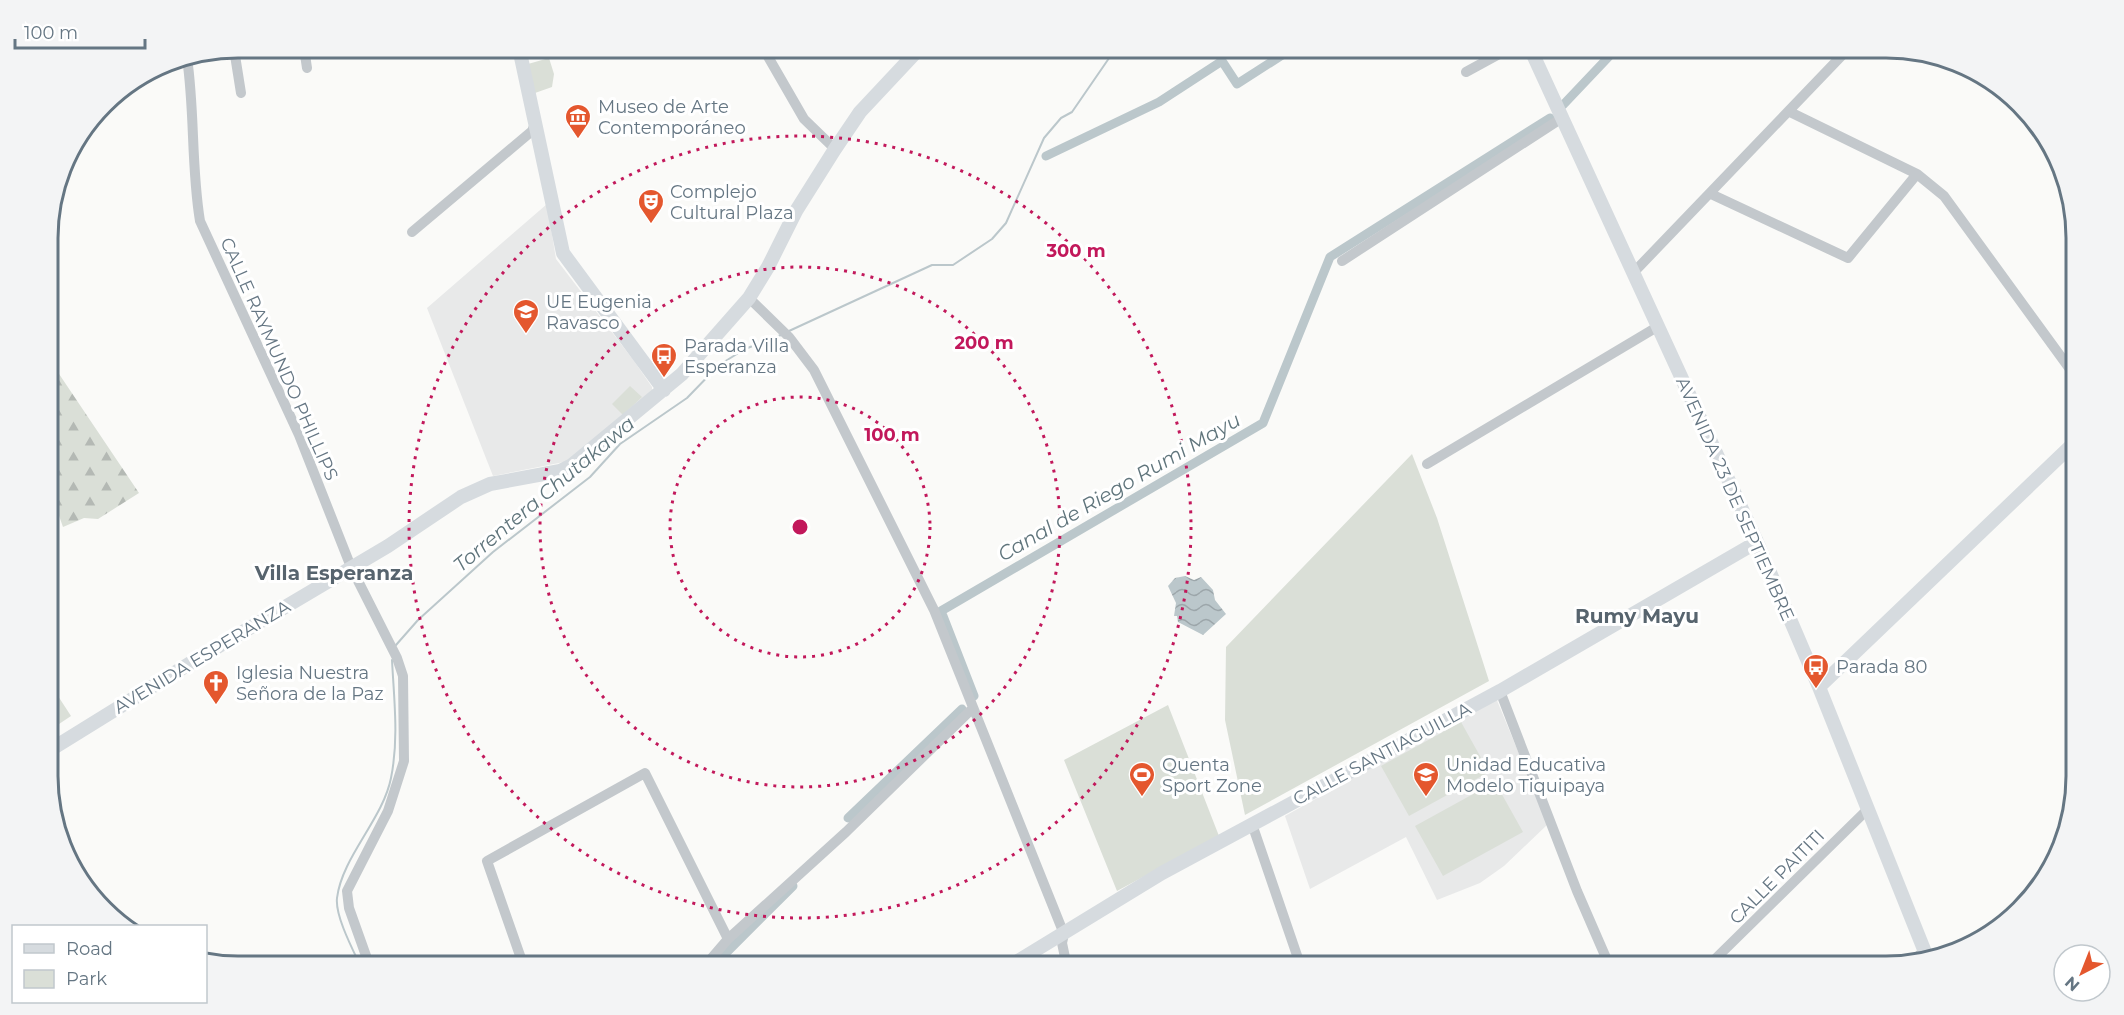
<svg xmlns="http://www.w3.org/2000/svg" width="2124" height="1015" font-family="Montserrat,sans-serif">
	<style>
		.built { fill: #e8e9e9 }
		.green { fill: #dadfd7 }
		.forest { fill: url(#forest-firs) }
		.water { fill: url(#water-waves) }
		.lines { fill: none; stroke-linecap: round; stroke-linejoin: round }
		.stream { stroke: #bbc7cb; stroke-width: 2 }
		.canal { stroke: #bbc7cb; stroke-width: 9 }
		.street { stroke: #c3c8cc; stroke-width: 10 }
		.secondary { stroke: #d6dbdf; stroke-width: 14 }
		.ring { fill: none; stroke: #c2185b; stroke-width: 3; stroke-dasharray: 3 6 }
		.labels { text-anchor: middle; stroke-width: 6; stroke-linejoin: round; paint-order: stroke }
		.poi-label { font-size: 18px; fill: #657683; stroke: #fff; text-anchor: start }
		.street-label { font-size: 18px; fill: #657683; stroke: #fff }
		.water-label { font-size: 20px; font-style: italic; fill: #60757c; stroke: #fff }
		.neighbourhood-label { font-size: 20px; font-weight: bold; fill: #57646e; stroke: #fff }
		.rim { fill: none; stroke: #657683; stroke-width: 3 }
		.centre { fill: #c2185b; stroke: #fff; stroke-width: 3 }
		.ring-label { font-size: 18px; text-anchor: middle; font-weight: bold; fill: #c2185b; stroke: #fff; stroke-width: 6; stroke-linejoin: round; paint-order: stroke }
	</style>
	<defs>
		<pattern id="forest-firs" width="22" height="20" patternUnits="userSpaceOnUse" patternTransform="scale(1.5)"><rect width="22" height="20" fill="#dadfd7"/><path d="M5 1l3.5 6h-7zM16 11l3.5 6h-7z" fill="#b4b9b4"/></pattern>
		<pattern id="water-waves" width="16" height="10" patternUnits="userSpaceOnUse" patternTransform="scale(1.5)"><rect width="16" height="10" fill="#bbc7cb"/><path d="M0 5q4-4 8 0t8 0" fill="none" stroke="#9ca6aa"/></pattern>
	</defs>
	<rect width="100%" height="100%" fill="#fafaf8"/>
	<path class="built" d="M547 204 556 259 634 361 652 387V393L569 461 493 476 427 308Z
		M1496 698 1548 824 1504 866 1480 883 1437 900 1406 837 1310 889 1285 816Z"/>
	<path class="green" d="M549 58 554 74 552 87 535 93 528 64Z
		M630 386 642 397 623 415 612 404Z
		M1412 454 1437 518 1489 681 1245 815 1225 720 1226 647Z
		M58 696 71 716 50 730 49 701Z
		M1168 705 1219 836 1117 891 1064 760Z
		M1461 722 1489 772 1409 816 1381 766Z
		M1495 782 1523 832 1443 876 1415 826Z"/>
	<path class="forest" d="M49 359 139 493 98 519 84 518 63 527 49 487Z"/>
	<path class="water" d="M1185 576 1194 580 1201 577 1213 590 1215 600 1226 614 1203 635 1178 622 1177 616H1174L1176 603 1168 586 1175 578Z"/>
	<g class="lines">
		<path class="stream" d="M789 331 932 265H953L992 239 1006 223 1044 138 1061 118 1072 112 1116 48
			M396 645 418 620 493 552 590 477 620 444 687 398 719 365 745 349 781 335
			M361 967C353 950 335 916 337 898 342 857 383 819 391 778 399 738 394 700 392 660"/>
		<path class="canal" d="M1563 105 1617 48
			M1046 156 1159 102 1222 61 1237 84 1293 48
			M974 696 941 611 1263 423 1330 257 1550 118
			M848 818 962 709
			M712 967 793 886"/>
		<path class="street" d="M304 48 307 68
			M763 48 804 119 835 149
			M234 49 241 93
			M187 58C195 112 191 167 200 221L299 435 351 567 397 658 403 676 404 761 388 811 347 891 349 908 370 967
			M1466 72 1510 48
			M1790 112 1917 174 1944 196 2075 376
			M1711 194 1848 258 1917 174
			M412 232 532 131 536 121
			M1342 261 1562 118
			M1634 272 1849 48
			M749 298 789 337 814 370 934 610 1064 934 1062 943 1067 967
			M1427 464 1657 327
			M1500 691 1577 891 1610 967
			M1252 824 1301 967
			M1912 962 1924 951
			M524 967 487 861 645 773 728 939
			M704 967 728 939 846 832 973 708
			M1707 967 1868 809"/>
		<path class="secondary" d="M519 48 563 253 664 390
			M1530 48 1757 542 1819 687 1927 957
			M1819 687 2075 442
			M50 750 197 659 388 546 461 497 490 484 560 471 572 465 682 374 749 298 768 267 796 211 835 149 860 112 920 48
			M1008 967 1162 873 1500 691 1757 542"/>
	</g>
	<g class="ring">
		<circle cx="800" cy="527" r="130"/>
		<circle cx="800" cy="527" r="260"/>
		<circle cx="800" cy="527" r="391"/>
	</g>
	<defs>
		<symbol id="museum-pin" viewBox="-11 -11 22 30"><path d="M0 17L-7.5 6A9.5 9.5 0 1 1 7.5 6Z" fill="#e4572e" stroke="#fff"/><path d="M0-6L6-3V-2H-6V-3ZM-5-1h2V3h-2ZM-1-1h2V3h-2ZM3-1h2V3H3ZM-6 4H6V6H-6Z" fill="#fff"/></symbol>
		<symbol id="theatre-pin" viewBox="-11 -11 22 30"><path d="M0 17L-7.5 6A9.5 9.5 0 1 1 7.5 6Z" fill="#e4572e" stroke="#fff"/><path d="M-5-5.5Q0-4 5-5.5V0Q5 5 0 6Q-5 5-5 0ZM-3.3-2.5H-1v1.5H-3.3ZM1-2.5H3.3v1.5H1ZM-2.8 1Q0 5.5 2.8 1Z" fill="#fff"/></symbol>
		<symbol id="school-pin" viewBox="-11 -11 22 30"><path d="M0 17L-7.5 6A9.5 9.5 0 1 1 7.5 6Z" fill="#e4572e" stroke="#fff"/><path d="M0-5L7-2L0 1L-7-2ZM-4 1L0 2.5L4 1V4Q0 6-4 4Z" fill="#fff"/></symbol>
		<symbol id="bus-pin" viewBox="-11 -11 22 30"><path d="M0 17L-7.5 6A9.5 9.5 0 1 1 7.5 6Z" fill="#e4572e" stroke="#fff"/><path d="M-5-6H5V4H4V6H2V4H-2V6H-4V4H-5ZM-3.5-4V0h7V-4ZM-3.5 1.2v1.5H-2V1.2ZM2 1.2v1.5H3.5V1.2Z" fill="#fff"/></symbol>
		<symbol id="church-pin" viewBox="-11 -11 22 30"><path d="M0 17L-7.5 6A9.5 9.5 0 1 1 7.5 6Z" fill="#e4572e" stroke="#fff"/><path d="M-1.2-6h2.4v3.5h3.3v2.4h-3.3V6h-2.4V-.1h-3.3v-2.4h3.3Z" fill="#fff"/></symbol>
		<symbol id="stadium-pin" viewBox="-11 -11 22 30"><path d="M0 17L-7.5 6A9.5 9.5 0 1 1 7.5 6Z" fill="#e4572e" stroke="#fff"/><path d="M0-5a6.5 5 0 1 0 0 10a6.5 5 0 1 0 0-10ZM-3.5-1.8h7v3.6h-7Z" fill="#fff"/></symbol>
	</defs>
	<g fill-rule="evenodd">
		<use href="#museum-pin" x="563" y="102" width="30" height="40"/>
		<use href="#theatre-pin" x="636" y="187" width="30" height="40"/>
		<use href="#school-pin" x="511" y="297" width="30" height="40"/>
		<use href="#bus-pin" x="649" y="341" width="30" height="40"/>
		<use href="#bus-pin" x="1801" y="652" width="30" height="40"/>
		<use href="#church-pin" x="201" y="668" width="30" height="40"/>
		<use href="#stadium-pin" x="1127" y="760" width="30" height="40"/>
		<use href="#school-pin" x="1411" y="760" width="30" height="40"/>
	</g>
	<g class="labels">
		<g class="poi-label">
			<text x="598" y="113">Museo de Arte<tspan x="598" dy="21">Contemporáneo</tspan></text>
			<text x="670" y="198">Complejo<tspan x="670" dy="21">Cultural Plaza</tspan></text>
			<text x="546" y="308">UE Eugenia<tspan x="546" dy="21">Ravasco</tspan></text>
			<text x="684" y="352">Parada Villa<tspan x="684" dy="21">Esperanza</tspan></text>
			<text x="1836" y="673">Parada 80</text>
			<text x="236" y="679">Iglesia Nuestra<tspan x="236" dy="21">Señora de la Paz</tspan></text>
			<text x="1162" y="771">Quenta<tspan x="1162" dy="21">Sport Zone</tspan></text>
			<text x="1446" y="771">Unidad Educativa<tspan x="1446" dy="21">Modelo Tiquipaya</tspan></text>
		</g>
		<g class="street-label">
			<text transform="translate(279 359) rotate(66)" y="6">CALLE RAYMUNDO PHILLIPS</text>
			<text transform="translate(1735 499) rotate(66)" y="6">AVENIDA 23 DE SEPTIEMBRE</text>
			<text transform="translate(202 657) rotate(-31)" y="6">AVENIDA ESPERANZA</text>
			<text transform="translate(1382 754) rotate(-28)" y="6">CALLE SANTIAGUILLA</text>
			<text transform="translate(1777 877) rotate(-45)" y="6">CALLE PAITITI</text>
		</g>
		<g class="water-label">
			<text transform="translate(1119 487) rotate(-30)" y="7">Canal de Riego Rumi Mayu</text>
			<text transform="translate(544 494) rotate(-40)" y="7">Torrentera Chutakawa</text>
		</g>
		<g class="neighbourhood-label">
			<text x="334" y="580">Villa Esperanza</text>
			<text x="1637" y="623">Rumy Mayu</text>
		</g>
	</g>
	<path d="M0 0H2124V1015H0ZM238 58H1886A180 180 0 0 1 2066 238V776A180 180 0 0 1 1886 956H238A180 180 0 0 1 58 776V238A180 180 0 0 1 238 58Z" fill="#f3f4f5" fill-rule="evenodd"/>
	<path class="rim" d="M238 58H1886A180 180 0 0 1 2066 238V776A180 180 0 0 1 1886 956H238A180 180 0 0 1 58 776V238A180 180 0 0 1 238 58Z"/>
	<circle cx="800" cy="527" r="9" class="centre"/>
	<g class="ring-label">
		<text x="1076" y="257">300 m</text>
		<text x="984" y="349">200 m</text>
		<text x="892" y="441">100 m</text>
	</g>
	<rect x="12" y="925" width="195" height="78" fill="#ffffff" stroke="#c1c8cd" stroke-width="1.5"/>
	<rect x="24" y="944" width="30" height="9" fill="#d6dbdf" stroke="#c1c8cd" stroke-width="1.5"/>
	<text x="66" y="955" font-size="18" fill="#657683">Road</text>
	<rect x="24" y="970" width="30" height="18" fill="#dadfd7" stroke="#c1c8cd" stroke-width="1.5"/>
	<text x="66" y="985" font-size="18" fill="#657683">Park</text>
	<g transform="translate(2082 973) rotate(222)"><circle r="28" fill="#ffffff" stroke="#c1c8cd" stroke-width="1.5"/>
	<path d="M0-4.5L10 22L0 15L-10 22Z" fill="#e4572e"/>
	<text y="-9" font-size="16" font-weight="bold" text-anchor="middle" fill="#657683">N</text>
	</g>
	<path d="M15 39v9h130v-9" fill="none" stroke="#657683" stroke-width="3"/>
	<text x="24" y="39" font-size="18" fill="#657683" stroke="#ffffff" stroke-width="4.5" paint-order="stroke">100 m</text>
</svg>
